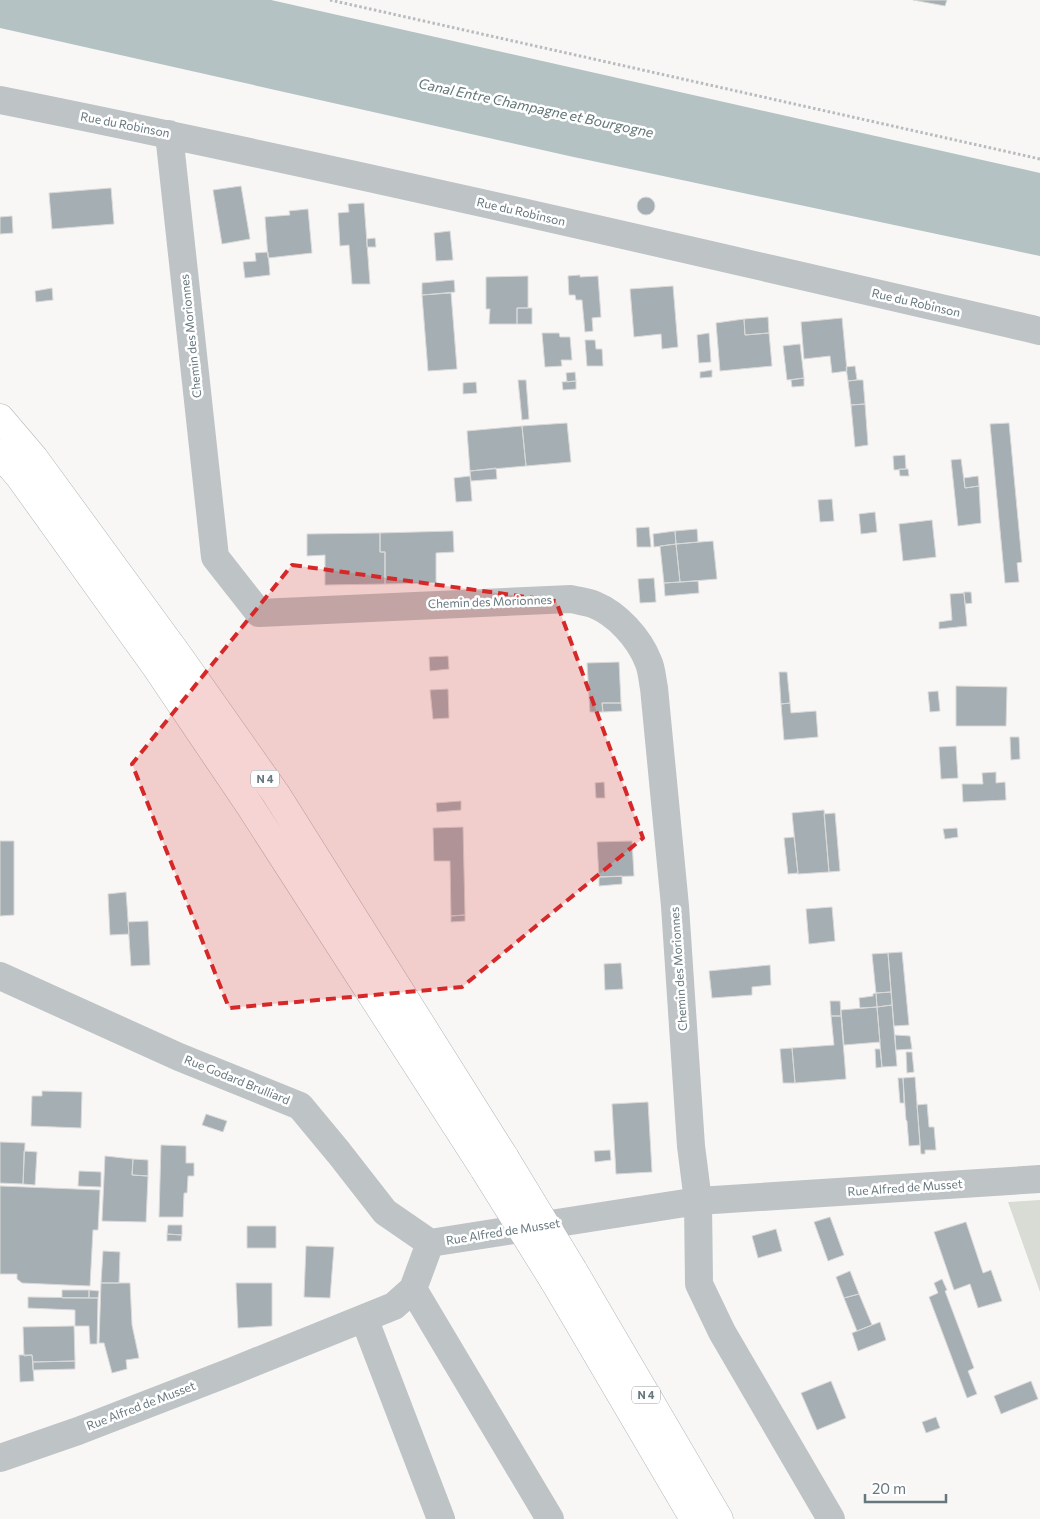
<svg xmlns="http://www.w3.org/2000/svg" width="1040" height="1519" font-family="Commissioner,sans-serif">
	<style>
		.green { fill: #d9dcd5 }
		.water { fill: #b5c2c4 }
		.building { fill: #a5aeb2; stroke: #d9d9d8 }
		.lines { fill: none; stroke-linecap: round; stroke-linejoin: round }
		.highway-casing { stroke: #b2b6b8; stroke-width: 29 }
		.path { stroke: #b8bcbe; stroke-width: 3; stroke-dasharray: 2.5 2.5; stroke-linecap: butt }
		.minor { stroke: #bec3c5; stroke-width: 28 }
		.highway { stroke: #fff; stroke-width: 28 }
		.highway-bridge-casing { stroke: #b2b6b8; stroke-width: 29; stroke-linecap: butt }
		.highway-bridge { stroke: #fff; stroke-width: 28 }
		.marked { fill: #d62828; fill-opacity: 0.2; stroke: #d62828; stroke-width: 4; stroke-dasharray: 10 6; stroke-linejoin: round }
		.labels { text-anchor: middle; stroke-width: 5; stroke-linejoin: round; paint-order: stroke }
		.shield { fill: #fff; stroke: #94a0a4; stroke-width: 1 }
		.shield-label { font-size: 11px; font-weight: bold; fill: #66777d }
		.street-label { font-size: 12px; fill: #66777d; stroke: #fff }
		.water-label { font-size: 14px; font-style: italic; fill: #617577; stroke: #fff }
	</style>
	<rect width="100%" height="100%" fill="#f8f7f6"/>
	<path class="green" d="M1040 1200V1292L1008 1202Z"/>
	<path class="water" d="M0 0H271L1040 173V256L569 156 0 28Z"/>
	<path class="building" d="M913 0H947L945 6Z
		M241 186 250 239 222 244 213 190Z
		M111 188 114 224 52 229 49 193Z
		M637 206a9 9 0 1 1 18 0a9 9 0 1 1-18 0Z
		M364 203 370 284H352L349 245 340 246 338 213 349 212 348 204Z
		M308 209 312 253 268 258 265 217 290 215 289 211Z
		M12 216 13 233 0 234V217Z
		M450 231 453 260 436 261 434 233Z
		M375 238 376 247H367V239Z
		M268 252 270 275 245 278 243 262 256 261 255 253Z
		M580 275V277L598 276 601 317 592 318 593 331 585 332 582 300H576L575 295H569L568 276Z
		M528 276V308H517V324H489L490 309H486V277Z
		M454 280 455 292 422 295V283Z
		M673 286 678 347 662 349 661 334 634 337 630 289Z
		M52 288 53 300 36 302 35 291Z
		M451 293 457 369 428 371 422 295Z
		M517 308H532V324H517Z
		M768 317 769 333 745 335 744 319Z
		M842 318 847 371 832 373 830 356 804 359 801 322Z
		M744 319 745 335 769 333 772 366 720 371 716 323Z
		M542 333H559L560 337H570L572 360H561L562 366 545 367Z
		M709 333 711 362 699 363 697 335Z
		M585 340H595L596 349H602L603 366H587Z
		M800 344 804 378 787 380 783 346Z
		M855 366 857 380 848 381 846 367Z
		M712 370V377L700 378V372Z
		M575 372 576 381 567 382 566 373Z
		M804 378V386L792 387 791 380Z
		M518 380H526L529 419 522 420Z
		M857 380H863L865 404 851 405 848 381Z
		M576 381V389L563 390 562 382Z
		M476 382 477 393 463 394V383Z
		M865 404 868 445 855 447 851 405Z
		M567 423 571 462 526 466 522 426Z
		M1009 423 1022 562 1017 563 1019 582 1005 583 990 424Z
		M522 426 526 466 470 471 467 431Z
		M905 455 906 469 894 470 893 456Z
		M961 459 965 488 979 486 981 523 958 526 951 460Z
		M496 468 497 479 471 481 470 471Z
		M899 469H908L909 476H900Z
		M470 476 472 501 456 502 454 478Z
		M978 476 979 486 965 488 964 478Z
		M832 499 834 521 820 522 818 500Z
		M875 512 877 532 861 534 859 514Z
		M932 520 936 557 903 561 899 524Z
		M649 527 651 547H637L636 528Z
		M697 529 698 542 676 544 675 531Z
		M453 531 454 552 436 553V583L385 584V552H380V533Z
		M675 531 676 544 654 547 653 534Z
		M380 533V552H385V584L325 585V555L307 556V534Z
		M713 541 717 579 680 582 676 544Z
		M676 544 680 582 664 583 660 546Z
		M654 578 656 602 640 603 638 579Z
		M698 581 699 593 665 596 664 583Z
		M971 592 972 603 965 604 964 592Z
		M964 593 967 626 939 629V622L952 620 950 594Z
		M448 656 449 669 430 671 429 657Z
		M619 662 621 703H602L603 712H590L587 663Z
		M779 672H787L790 703 781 704Z
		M956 686 1007 687 1006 726H956Z
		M448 689 449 718 433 719 430 690Z
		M938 691 940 711 930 712 928 692Z
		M602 703H621L622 711 603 712Z
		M790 703 791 713 816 711 818 737 784 740 781 704Z
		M1010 737H1019L1020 759 1011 760Z
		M956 746 958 778 941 779 939 747Z
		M996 772V783L1005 782 1006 800 963 802 962 784H983L982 773Z
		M604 782 605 798H596L595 783Z
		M461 801V810L437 812 436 803Z
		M824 810 829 872 798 874 792 813Z
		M835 813 840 871 829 872 824 814Z
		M463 827 465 915 451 916 450 861H434L433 828Z
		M957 828 958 837 945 839 943 829Z
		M794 837 798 873 788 874 784 838Z
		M0 841H14V915L0 916Z
		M632 841 634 876 599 877 597 842Z
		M622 876V884L599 886V877Z
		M126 892 129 934 110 935 108 894Z
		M832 907 835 941 809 944 806 909Z
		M465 915V921L451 922V916Z
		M148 921 150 965 131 966 128 922Z
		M902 952 909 1025 894 1026 888 953Z
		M888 953 891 992 876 993 872 954Z
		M621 963 623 989 605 990 604 964Z
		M770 965 771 985 752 987V995L712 998 709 971Z
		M891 992 892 1005 877 1007 876 993Z
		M876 993 877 1007 860 1008 859 998 873 996V994Z
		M830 1001H840L841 1016H831Z
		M892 1005 897 1066 882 1067 877 1007Z
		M877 1007 880 1042 844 1045 841 1010Z
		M831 1016H841L846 1079 795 1083 792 1048 834 1045Z
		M895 1035 910 1036 912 1049 896 1050Z
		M792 1048 795 1083H783L780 1049Z
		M875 1049H880L882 1067 876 1068Z
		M906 1052H912L914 1072 907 1073Z
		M915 1077 920 1145 909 1146 907 1121 906 1120 903 1078Z
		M898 1078H903L904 1103H900Z
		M42 1091 82 1092 81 1128 31 1126 32 1096H42Z
		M648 1102 652 1172 616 1174 612 1104Z
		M927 1104 929 1127H934L936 1150H925V1154H921L917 1105Z
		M206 1114 227 1121 223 1132 202 1125Z
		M0 1142 25 1143 23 1184 0 1183Z
		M161 1145 186 1146V1163H194V1176H188L187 1193H184L183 1217H159Z
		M610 1150 611 1160 595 1162 594 1151Z
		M24 1151 37 1152 35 1185 23 1184Z
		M105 1156 133 1159 132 1175 148 1176 146 1222 102 1221Z
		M133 1159 148 1160V1176L132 1175Z
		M79 1171 101 1172V1187L78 1186Z
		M0 1186 100 1190 98 1230H93L90 1286 22 1283 17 1279V1274H0Z
		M830 1217 844 1255 828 1261 814 1222Z
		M966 1222 983 1273 991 1270 1002 1301 978 1308 970 1284 954 1290 934 1232Z
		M168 1225H182V1235L167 1234Z
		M247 1226H276V1248H247Z
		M776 1229 782 1251 758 1258 752 1236Z
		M167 1234 182 1235 181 1241H167Z
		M306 1246 334 1247 330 1298 304 1297Z
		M103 1251 120 1252 119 1283H101Z
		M850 1271 859 1294 844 1298 836 1277Z
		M942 1279 947 1290 945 1291 974 1368 968 1371 977 1394 967 1398 929 1297 938 1293 934 1283Z
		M101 1283H130L132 1325 139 1358 126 1360 127 1369 112 1373 104 1343H99Z
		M236 1283H272V1326L238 1328Z
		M62 1290H89V1298H62Z
		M89 1290 99 1291 98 1298H89Z
		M859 1294 872 1325 857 1331 844 1298Z
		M28 1297 98 1298 97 1344H90L89 1326H75V1310L28 1308Z
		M880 1322 886 1340 858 1351 852 1333Z
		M74 1326 75 1361 33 1362 32 1355 24 1356 23 1327Z
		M19 1355H32L34 1381 20 1382Z
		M75 1361V1369L33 1370V1362Z
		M831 1381 846 1418 817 1430 801 1393Z
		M1031 1381 1038 1399 1001 1414 994 1396Z
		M936 1417 940 1428 926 1433 922 1422Z"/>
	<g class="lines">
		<defs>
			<path id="highway" d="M0 418 34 458 178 655 276 794 505 1158
				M0 454 19 476 154 664 250 806 484 1169
				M573 1270 719 1519
				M554 1281 694 1519"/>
		</defs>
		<use href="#highway" class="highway-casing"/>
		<path class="path" d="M330 0 1040 159"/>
		<path class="minor" d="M0 100C348 170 694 251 1040 331
			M169 134 215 557 259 613 571 599C579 601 588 602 595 605 617 614 639 638 648 661 652 669 652 679 654 688L675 906 691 1146 698 1201 699 1284 722 1332 831 1519
			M0 976 179 1057 300 1106 339 1153 385 1212 430 1243
			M413 1289 550 1519
			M364 1318 441 1519
			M0 1458 78 1431 233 1371 394 1306 413 1289 430 1243 698 1201 1040 1179"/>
		<use href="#highway" class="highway"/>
		<defs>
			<path id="highway-bridge" d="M505 1158 573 1270
				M484 1169 554 1281"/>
		</defs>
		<use href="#highway-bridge" class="highway-bridge-casing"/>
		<use href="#highway-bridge" class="highway-bridge"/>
	</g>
	<path class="marked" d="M292 565 556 601 643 838 462 987 229 1008 132 764Z"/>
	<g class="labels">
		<g class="shield">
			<rect x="251" y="770.5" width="28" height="17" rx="4"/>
			<rect x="632" y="1386.5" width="28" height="17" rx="4"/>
		</g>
		<g class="shield-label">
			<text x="265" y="783">N 4</text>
			<text x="646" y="1399">N 4</text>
		</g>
		<g class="street-label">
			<text transform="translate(125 125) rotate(11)" y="4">Rue du Robinson</text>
			<text transform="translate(521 212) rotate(13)" y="4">Rue du Robinson</text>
			<text transform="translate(916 303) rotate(13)" y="4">Rue du Robinson</text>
			<text transform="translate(191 336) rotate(-96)" y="4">Chemin des Morionnes</text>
			<text transform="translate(490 602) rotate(-2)" y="4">Chemin des Morionnes</text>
			<text transform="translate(679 969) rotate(-94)" y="4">Chemin des Morionnes</text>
			<text transform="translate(237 1080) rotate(22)" y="4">Rue Godard Brulliard</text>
			<text transform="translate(905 1188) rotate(-4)" y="4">Rue Alfred de Musset</text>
			<text transform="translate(503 1232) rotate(-9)" y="4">Rue Alfred de Musset</text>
			<text transform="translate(141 1406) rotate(-21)" y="4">Rue Alfred de Musset</text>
		</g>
		<g class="water-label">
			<text transform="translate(536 108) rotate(12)" y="5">Canal Entre Champagne et Bourgogne</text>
		</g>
	</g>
	<path d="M865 1494v8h81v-8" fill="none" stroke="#66777d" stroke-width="2.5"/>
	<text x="872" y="1494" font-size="15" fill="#66777d" stroke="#ffffff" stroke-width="4" paint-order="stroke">20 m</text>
</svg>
